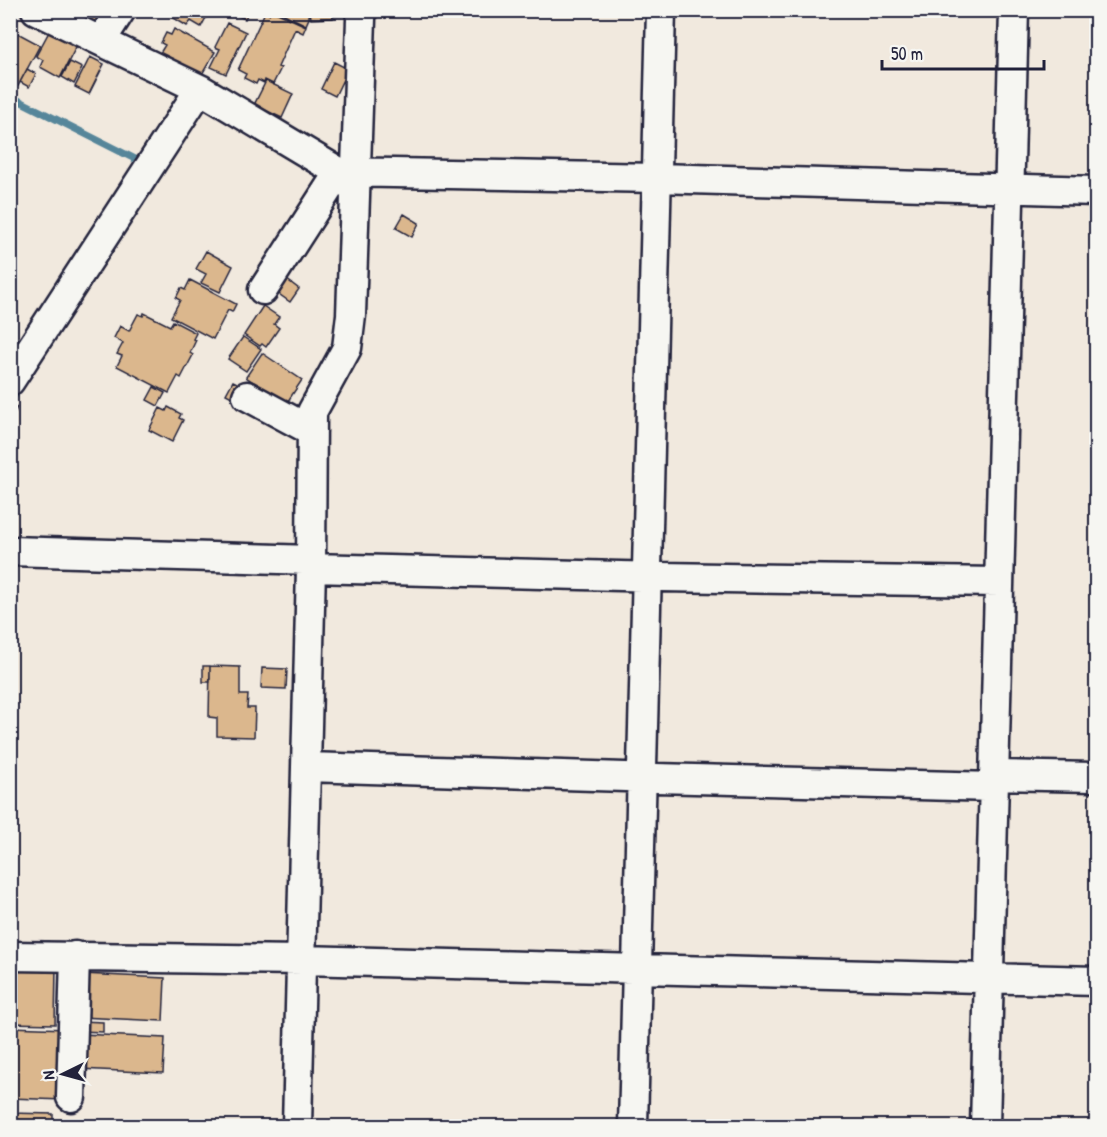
<svg xmlns="http://www.w3.org/2000/svg" width="1107" height="1137" font-family="'Patrick Hand',sans-serif">
	<style>
		.lines { fill: none; stroke-linecap: round; stroke-linejoin: round }
		.stream { stroke: #57869a; stroke-width: 7 }
		.building { fill: #dbb78d; stroke: #22223b; stroke-width: 1.5 }
		.minor-casing { stroke: #22223b; stroke-width: 33 }
		.path { stroke: #22223b; stroke-width: 4; stroke-dasharray: 6 4.5; stroke-linecap: butt }
		.minor { stroke: #f6f6f2; stroke-width: 28 }
	</style>
	<rect width="100%" height="100%" fill="#f1e9de"/>
	<filter id="ink" filterUnits="userSpaceOnUse"><feTurbulence type="fractalNoise" baseFrequency=".0167" numOctaves="2"/><feDisplacementMap in="SourceGraphic" scale="12" xChannelSelector="R" yChannelSelector="G"/><feConvolveMatrix kernelMatrix="1 2 1 2 8 2 1 2 1" color-interpolation-filters="sRGB"/></filter>
	<g filter="url(#ink)">
		<g class="lines">
			<path class="stream" d="M10 96 143 163
				M10 404 20 386"/>
		</g>
		<path class="building" d="M72 10H114L104 28Z
			M171 10H210L201 27 191 21 187 26 172 17 174 14Z
			M232 10H249L245 19 231 13Z
			M271 10 306 26 303 33 295 29 278 67 281 68 273 84 265 80 264 83 258 80 256 84 244 78 246 74 238 70 265 12 269 14Z
			M276 10H309V18L306 25Z
			M310 10H332L333 18 311 19Z
			M227 23 246 32 226 74 211 67 220 49 215 47Z
			M10 29 40 45 18 86 10 83Z
			M174 29 215 52 201 76 160 53 165 45 161 43 166 33 171 35Z
			M50 30 77 45 60 78 40 67 43 60 36 56Z
			M90 57 104 64 89 94 75 87Z
			M70 62 82 68 74 84 62 77Z
			M334 62 348 69 335 96 321 89Z
			M27 69 36 74 29 87 20 82Z
			M266 81 293 94 282 118 254 105Z
			M404 214 419 223 412 237 396 228Z
			M206 251 233 266 220 292 201 283 206 274 196 269Z
			M286 279 299 289 290 302 276 292Z
			M190 280 236 304 232 312 228 310 213 339 171 317 180 300 176 298 181 288 185 290Z
			M263 306 279 317 274 324 279 328 266 347 262 344 260 346 244 335Z
			M144 313 170 326 173 321 196 333 193 339 196 340 190 353 193 355 181 378 178 376 169 393 117 366 122 356 117 354 123 343 114 338 120 326 129 331 138 314 143 316Z
			M243 337 261 349 246 371 228 359Z
			M262 353 302 380 286 404 246 377Z
			M233 381 247 388 239 401 226 394Z
			M154 387 165 393 158 406 147 400Z
			M168 407 181 414 179 418 183 420 172 442 149 430 160 408 166 411Z
			M203 666H210V682H203Z
			M210 666 240 667V695H248L247 708H255L254 737 217 736V718L209 717Z
			M262 668 287 669 286 689 261 688Z
			M10 966 56 967 55 1024 10 1023Z
			M82 974 165 978 163 1021 80 1017Z
			M80 1021 103 1022V1032L80 1031Z
			M10 1027 66 1029 64 1100 10 1098Z
			M80 1034 165 1038 163 1073 79 1069Z
			M10 1113 53 1114V1126H10Z"/>
		<g class="lines">
			<defs>
				<path id="minor" d="M36 10 200 89 339 172 657 178 1096 191
					M101 41 121 10
					M263 290 339 172
					M10 381 200 89
					M247 396 312 431
					M10 551 311 560
					M311 568 661 577 999 582
					M307 767 656 778 994 787
					M994 775 1093 777
					M10 956 302 960 1096 981
					M71 1097 75 956
					M297 1126 311 568 312 412 347 348 351 315 361 19 360 10
					M633 1126 661 10
					M985 1126 1014 10"/>
			</defs>
			<use href="#minor" class="minor-casing"/>
			<path class="path" d="M10 422 17 403"/>
			<use href="#minor" class="minor"/>
		</g>
	</g>
	<rect width="1107" height="1137" fill="none" stroke="#f6f6f2" stroke-width="36"/>
	<rect x="18" y="18" width="1071" height="1101" fill="none" stroke="#22223b" stroke-width="2" filter="url(#ink)"/>
	<g transform="translate(63 1074) rotate(265)" stroke="#f6f6f2" stroke-width="4.5" paint-order="stroke">
	<path d="M0-4.5L10 22L0 15L-10 22Z" fill="#22223b"/>
	<text y="-9" font-size="16" font-weight="bold" text-anchor="middle" fill="#22223b">N</text>
	</g>
	<path d="M882 60v9h162v-9" fill="none" stroke="#22223b" stroke-width="3"/>
	<text x="891" y="60" font-size="18" fill="#22223b" stroke="#f6f6f2" stroke-width="4.5" paint-order="stroke">50 m</text>
</svg>
